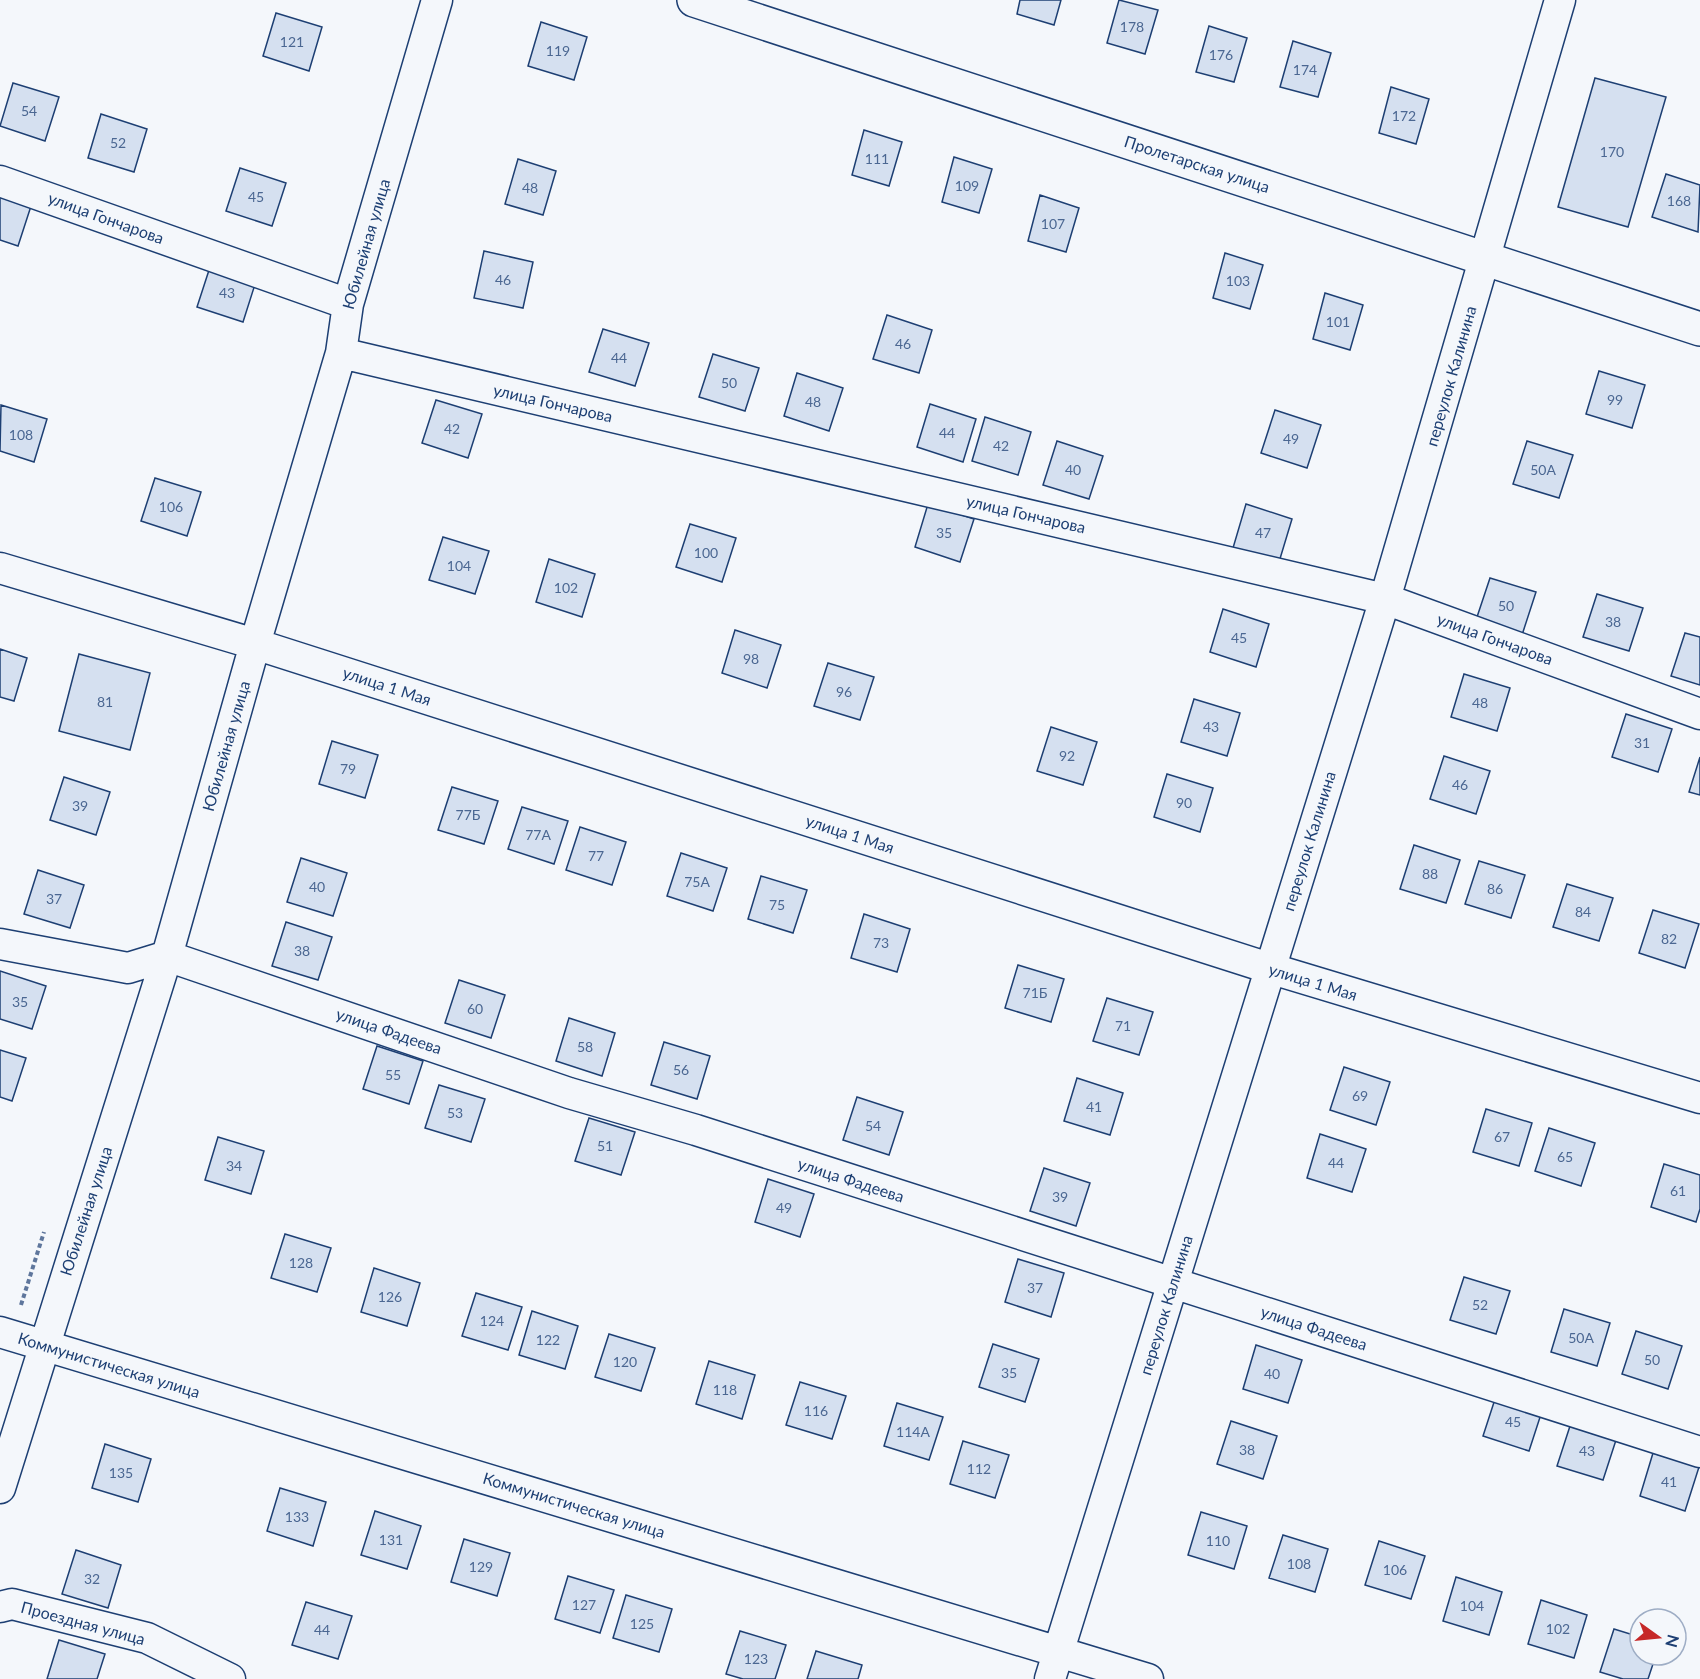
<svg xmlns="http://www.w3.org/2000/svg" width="1700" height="1679" font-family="Lato,sans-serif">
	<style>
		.building { fill: #d5e0f0; stroke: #1d3f73; stroke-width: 1.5 }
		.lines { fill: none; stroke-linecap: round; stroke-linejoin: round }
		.minor-casing { stroke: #1d3f73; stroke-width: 33 }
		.secondary-casing { stroke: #1d3f73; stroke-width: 36 }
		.path { stroke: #5e769c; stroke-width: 4; stroke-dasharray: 4.5 3; stroke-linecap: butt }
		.minor { stroke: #f4f7fb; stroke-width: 30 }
		.secondary { stroke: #f4f7fb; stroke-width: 33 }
		.labels { text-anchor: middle; stroke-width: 4.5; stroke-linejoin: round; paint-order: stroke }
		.number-label { font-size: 14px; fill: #4b6792 }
		.street-label { font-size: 16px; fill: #1d3f73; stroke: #f4f7fb }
	</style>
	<rect width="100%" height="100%" fill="#f4f7fb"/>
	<path class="building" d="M1020 0H1061L1054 25 1017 14Z
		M1119 0 1158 10 1145 54 1107 43Z
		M276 13 322 27 309 71 263 56Z
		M541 22 587 37 574 80 528 66Z
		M1209 26 1247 38 1234 82 1196 72Z
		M1293 41 1331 53 1318 97 1280 87Z
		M1595 78 1666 97 1628 227 1558 207Z
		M13 83 59 97 45 141 0 126Z
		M1391 87 1429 99 1416 144 1379 133Z
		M101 114 147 129 134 172 88 158Z
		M864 130 902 142 889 186 852 175Z
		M954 157 992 169 979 213 942 202Z
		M518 159 556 171 543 215 505 204Z
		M240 168 286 183 272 226 226 211Z
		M1666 174 1700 185 1698 232 1652 217Z
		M0 193 32 203 18 246 0 240Z
		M1040 195 1079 208 1066 252 1028 241Z
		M484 251 533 262 523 308 474 298Z
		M1225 253 1263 265 1250 309 1213 298Z
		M211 264 257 278 243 322 197 307Z
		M1325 293 1363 305 1350 350 1313 339Z
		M887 315 932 330 919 373 873 359Z
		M603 329 649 343 635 386 589 372Z
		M713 354 759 368 745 411 699 397Z
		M1599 371 1645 385 1632 428 1586 414Z
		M797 373 843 388 829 431 784 416Z
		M436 400 482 414 468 458 422 443Z
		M930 404 976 419 963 462 917 447Z
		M1 405 47 419 34 462 0 451Z
		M1275 410 1321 425 1307 468 1261 453Z
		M985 417 1031 432 1018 475 972 461Z
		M1057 441 1103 456 1089 499 1043 485Z
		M1527 441 1573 455 1559 498 1513 484Z
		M155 478 201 492 187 536 141 521Z
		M928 504 974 519 960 562 915 547Z
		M1246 504 1292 519 1279 562 1233 548Z
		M690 524 736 538 722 582 676 567Z
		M443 537 489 551 475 594 429 580Z
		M549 559 595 574 582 617 536 602Z
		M1490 578 1536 592 1522 635 1476 620Z
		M1597 594 1643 608 1629 651 1583 637Z
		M1223 609 1269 624 1256 667 1210 652Z
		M735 630 781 645 767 688 722 673Z
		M1685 633 1700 637V685L1671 676Z
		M0 649 27 658 14 701 0 697Z
		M79 654 150 673 130 750 59 731Z
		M828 663 874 677 860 720 814 706Z
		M1464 674 1510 688 1497 731 1451 717Z
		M1194 699 1240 713 1227 756 1181 742Z
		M1626 714 1672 729 1658 772 1612 757Z
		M1051 727 1097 742 1083 785 1037 771Z
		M332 741 378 755 365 798 319 784Z
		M1444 756 1490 771 1476 814 1430 799Z
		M1700 757V795L1689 792Z
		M1167 774 1213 788 1200 832 1154 817Z
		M64 777 110 792 96 835 50 820Z
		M452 787 498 801 484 844 438 830Z
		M522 807 568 821 554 864 508 849Z
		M580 827 626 842 612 885 566 870Z
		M1414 845 1460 860 1446 903 1400 889Z
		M681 853 727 868 713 911 667 896Z
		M301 858 347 873 333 916 287 902Z
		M1479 861 1525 875 1511 918 1465 904Z
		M38 870 84 885 70 928 24 914Z
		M761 876 807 890 793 933 748 919Z
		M1567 884 1613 898 1599 941 1553 927Z
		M1653 910 1699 924 1685 968 1639 953Z
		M864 914 910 929 897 972 851 958Z
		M286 922 332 937 318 980 272 966Z
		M1018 965 1064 979 1051 1022 1005 1008Z
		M0 971 46 986 32 1029 0 1019Z
		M459 980 505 995 491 1038 445 1023Z
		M1107 998 1153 1012 1139 1055 1093 1041Z
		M569 1018 615 1033 602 1076 556 1061Z
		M664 1042 710 1056 697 1099 651 1085Z
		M377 1046 423 1061 409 1104 363 1089Z
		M0 1050 26 1058 12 1101 0 1097Z
		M1344 1067 1390 1082 1376 1125 1330 1110Z
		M1077 1078 1123 1093 1110 1135 1064 1121Z
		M439 1085 485 1099 471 1142 425 1128Z
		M857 1097 903 1112 889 1155 843 1140Z
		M1486 1109 1532 1123 1519 1166 1473 1152Z
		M589 1118 635 1132 621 1175 575 1161Z
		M1549 1128 1595 1143 1581 1186 1535 1171Z
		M1320 1134 1366 1149 1352 1192 1307 1178Z
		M218 1137 264 1151 251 1194 205 1180Z
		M1664 1164 1700 1175V1209L1696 1222 1651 1207Z
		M1044 1168 1090 1183 1076 1226 1030 1211Z
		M768 1179 814 1194 800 1237 755 1222Z
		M285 1234 331 1248 317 1292 271 1278Z
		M1018 1259 1064 1273 1051 1317 1005 1302Z
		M374 1268 420 1283 407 1326 361 1312Z
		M1464 1277 1510 1291 1496 1334 1450 1320Z
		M476 1293 522 1307 508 1350 462 1336Z
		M1564 1309 1610 1323 1597 1366 1551 1352Z
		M532 1311 578 1326 565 1369 519 1355Z
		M1636 1331 1682 1346 1668 1389 1622 1374Z
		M609 1334 655 1348 641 1391 595 1377Z
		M993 1344 1039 1359 1025 1402 979 1387Z
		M1256 1345 1302 1360 1288 1403 1243 1389Z
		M709 1361 755 1375 742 1419 696 1404Z
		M800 1382 846 1396 832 1439 786 1425Z
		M1497 1393 1543 1408 1529 1451 1483 1436Z
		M897 1403 943 1417 929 1460 884 1446Z
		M1231 1421 1277 1436 1263 1479 1217 1464Z
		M1571 1423 1617 1437 1603 1480 1557 1466Z
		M963 1441 1009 1455 995 1498 950 1484Z
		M105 1444 151 1459 138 1502 92 1488Z
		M1653 1453 1699 1467 1685 1511 1640 1496Z
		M280 1488 326 1502 313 1546 267 1531Z
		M375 1511 421 1526 407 1569 361 1555Z
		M1201 1512 1247 1526 1234 1569 1188 1555Z
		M1283 1535 1328 1549 1315 1592 1269 1578Z
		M464 1539 510 1553 497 1596 451 1582Z
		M1379 1541 1425 1556 1411 1599 1365 1585Z
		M76 1550 121 1565 108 1608 62 1594Z
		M568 1576 614 1590 600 1633 555 1619Z
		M1456 1577 1502 1592 1489 1635 1443 1621Z
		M626 1595 672 1609 659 1652 613 1638Z
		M1541 1600 1587 1615 1574 1658 1528 1644Z
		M306 1602 352 1616 338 1659 292 1645Z
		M1614 1629 1640 1637V1655H1656L1648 1679H1623L1600 1672Z
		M740 1631 786 1645 775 1679H743L726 1674Z
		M59 1640 105 1654 97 1679H47Z
		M816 1651 862 1665 858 1679H807Z"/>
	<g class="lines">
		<defs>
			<path id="minor" d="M0 181 348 304
				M341 353 1385 599 1700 714
				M0 568 255 644 1269 968 1700 1098
				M0 944 128 968 167 956 569 1093 696 1130 1700 1452
				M0 1332 1148 1679
				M0 1488 167 956 255 644 341 353 348 304 437 0
				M0 1607 12 1604 147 1638 230 1679
				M1050 1679 1385 599 1560 0"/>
			<path id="secondary" d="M694 0 1700 329"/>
		</defs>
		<use href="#minor" class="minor-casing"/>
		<use href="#secondary" class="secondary-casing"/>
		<path class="path" d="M21 1305 44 1232"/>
		<use href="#minor" class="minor"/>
		<use href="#secondary" class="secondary"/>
	</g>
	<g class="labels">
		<g class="number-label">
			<text x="1132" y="32">178</text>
			<text x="292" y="47">121</text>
			<text x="558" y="56">119</text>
			<text x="1221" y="60">176</text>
			<text x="1305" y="75">174</text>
			<text x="29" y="116">54</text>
			<text x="1404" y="121">172</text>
			<text x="118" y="148">52</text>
			<text x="1612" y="157">170</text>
			<text x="877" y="164">111</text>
			<text x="967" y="191">109</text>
			<text x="530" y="193">48</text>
			<text x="256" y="202">45</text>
			<text x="1679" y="206">168</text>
			<text x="1053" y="229">107</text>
			<text x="503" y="285">46</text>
			<text x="1238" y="286">103</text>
			<text x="227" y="298">43</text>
			<text x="1338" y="327">101</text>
			<text x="903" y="349">46</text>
			<text x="619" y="363">44</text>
			<text x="729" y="388">50</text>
			<text x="1615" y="405">99</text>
			<text x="813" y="407">48</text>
			<text x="452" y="434">42</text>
			<text x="947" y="438">44</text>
			<text x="21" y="440">108</text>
			<text x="1291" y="444">49</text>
			<text x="1001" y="451">42</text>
			<text x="1073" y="475">40</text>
			<text x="1543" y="475">50А</text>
			<text x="171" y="512">106</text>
			<text x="944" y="538">35</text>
			<text x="1263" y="538">47</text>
			<text x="706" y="558">100</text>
			<text x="459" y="571">104</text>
			<text x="566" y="593">102</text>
			<text x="1506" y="611">50</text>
			<text x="1613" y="627">38</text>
			<text x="1239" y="643">45</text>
			<text x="751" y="664">98</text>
			<text x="844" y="697">96</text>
			<text x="105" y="707">81</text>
			<text x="1480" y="708">48</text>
			<text x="1211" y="732">43</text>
			<text x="1642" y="748">31</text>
			<text x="1067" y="761">92</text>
			<text x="348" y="774">79</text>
			<text x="1460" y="790">46</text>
			<text x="1184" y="808">90</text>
			<text x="80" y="811">39</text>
			<text x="468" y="820">77Б</text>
			<text x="538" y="840">77А</text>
			<text x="596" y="861">77</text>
			<text x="1430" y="879">88</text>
			<text x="697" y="887">75А</text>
			<text x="317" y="892">40</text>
			<text x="1495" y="894">86</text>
			<text x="54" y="904">37</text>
			<text x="777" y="910">75</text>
			<text x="1583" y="917">84</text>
			<text x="1669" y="944">82</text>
			<text x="881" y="948">73</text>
			<text x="302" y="956">38</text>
			<text x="1035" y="998">71Б</text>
			<text x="20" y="1007">35</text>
			<text x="475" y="1014">60</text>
			<text x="1123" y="1031">71</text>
			<text x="585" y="1052">58</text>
			<text x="681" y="1075">56</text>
			<text x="393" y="1080">55</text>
			<text x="1360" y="1101">69</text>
			<text x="1094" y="1112">41</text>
			<text x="455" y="1118">53</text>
			<text x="873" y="1131">54</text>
			<text x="1502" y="1142">67</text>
			<text x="605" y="1151">51</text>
			<text x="1565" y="1162">65</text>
			<text x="1336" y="1168">44</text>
			<text x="234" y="1171">34</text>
			<text x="1678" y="1196">61</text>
			<text x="1060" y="1202">39</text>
			<text x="784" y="1213">49</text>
			<text x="301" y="1268">128</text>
			<text x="1035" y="1293">37</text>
			<text x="390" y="1302">126</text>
			<text x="1480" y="1310">52</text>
			<text x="492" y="1326">124</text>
			<text x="1581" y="1343">50А</text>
			<text x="548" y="1345">122</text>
			<text x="1652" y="1365">50</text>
			<text x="625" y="1367">120</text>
			<text x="1009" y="1378">35</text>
			<text x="1272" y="1379">40</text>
			<text x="725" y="1395">118</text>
			<text x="816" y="1416">116</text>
			<text x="1513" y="1427">45</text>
			<text x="913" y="1437">114А</text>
			<text x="1247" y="1455">38</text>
			<text x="1587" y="1456">43</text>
			<text x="979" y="1474">112</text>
			<text x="121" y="1478">135</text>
			<text x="1669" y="1487">41</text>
			<text x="297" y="1522">133</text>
			<text x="391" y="1545">131</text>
			<text x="1218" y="1546">110</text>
			<text x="1299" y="1569">108</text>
			<text x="481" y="1572">129</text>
			<text x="1395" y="1575">106</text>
			<text x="92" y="1584">32</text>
			<text x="584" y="1610">127</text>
			<text x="1472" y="1611">104</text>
			<text x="642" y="1629">125</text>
			<text x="1558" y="1634">102</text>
			<text x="322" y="1635">44</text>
			<text x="756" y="1664">123</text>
		</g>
		<g class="street-label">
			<text transform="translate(1197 164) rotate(18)" y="6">Пролетарская улица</text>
			<text transform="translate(106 218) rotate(20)" y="6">улица Гончарова</text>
			<text transform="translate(366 244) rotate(-74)" y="6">Юбилейная улица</text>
			<text transform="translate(1451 376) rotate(-74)" y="6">переулок Калинина</text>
			<text transform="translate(553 403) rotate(13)" y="6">улица Гончарова</text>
			<text transform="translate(1026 514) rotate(13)" y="6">улица Гончарова</text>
			<text transform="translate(1495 639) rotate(20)" y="6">улица Гончарова</text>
			<text transform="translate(387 686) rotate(18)" y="6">улица 1 Мая</text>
			<text transform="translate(226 746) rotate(-74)" y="6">Юбилейная улица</text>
			<text transform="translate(850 834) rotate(18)" y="6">улица 1 Мая</text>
			<text transform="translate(1309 841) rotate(-73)" y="6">переулок Калинина</text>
			<text transform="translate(1313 982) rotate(17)" y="6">улица 1 Мая</text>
			<text transform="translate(389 1031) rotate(19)" y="6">улица Фадеева</text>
			<text transform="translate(851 1180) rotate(18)" y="6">улица Фадеева</text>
			<text transform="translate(86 1211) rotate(-72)" y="6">Юбилейная улица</text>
			<text transform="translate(1166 1305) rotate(-73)" y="6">переулок Калинина</text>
			<text transform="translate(1314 1328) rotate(18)" y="6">улица Фадеева</text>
			<text transform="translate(109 1365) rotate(17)" y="6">Коммунистическая улица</text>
			<text transform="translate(574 1505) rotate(17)" y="6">Коммунистическая улица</text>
			<text transform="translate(83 1623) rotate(15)" y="6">Проездная улица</text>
		</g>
	</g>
	<g transform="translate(1658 1637) rotate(105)"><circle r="28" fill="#f4f7fb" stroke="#9eadc5" stroke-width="1.5"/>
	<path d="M0-4.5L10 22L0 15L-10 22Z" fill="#c62828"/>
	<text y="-9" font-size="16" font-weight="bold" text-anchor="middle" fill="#1d3f73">N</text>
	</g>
</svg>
